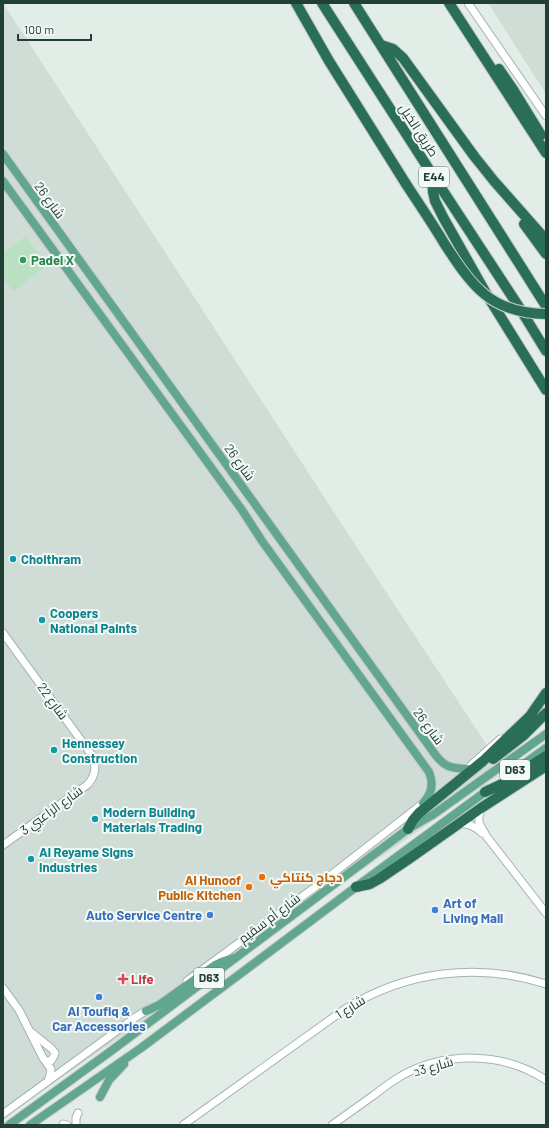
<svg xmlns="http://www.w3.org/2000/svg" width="549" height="1128" font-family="Barlow,Cairo,sans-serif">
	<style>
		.built { fill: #d0ddd6 }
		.green { fill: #b9e0c0 }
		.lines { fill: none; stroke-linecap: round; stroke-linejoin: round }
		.minor-casing { stroke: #a4b5ae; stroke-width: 9 }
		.major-casing { stroke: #c1c9c6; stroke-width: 10 }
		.highway-casing { stroke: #c1c9c6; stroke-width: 12 }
		.minor { stroke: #fff; stroke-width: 7 }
		.major { stroke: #63a68e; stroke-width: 8 }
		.highway { stroke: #2a6e59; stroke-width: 10 }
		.highway-bridge-casing { stroke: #c1c9c6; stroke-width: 12; stroke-linecap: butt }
		.highway-bridge { stroke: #2a6e59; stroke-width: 10 }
		.leisure-dot { fill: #2e9e5b; stroke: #f3f9f5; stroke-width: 1.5 }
		.culture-dot { fill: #0f9aa8; stroke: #f3f9f5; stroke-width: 1.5 }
		.food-dot { fill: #e8710a; stroke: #f3f9f5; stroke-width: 1.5 }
		.shop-dot { fill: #3f7fe0; stroke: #f3f9f5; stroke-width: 1.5 }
		.health-dot { fill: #e0444e; stroke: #f3f9f5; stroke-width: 1.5 }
		.labels { text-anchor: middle; stroke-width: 4; stroke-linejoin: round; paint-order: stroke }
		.shield { fill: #f3f9f5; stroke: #60776e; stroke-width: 1 }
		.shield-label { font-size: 12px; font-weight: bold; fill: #213f34 }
		.street-label { font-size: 13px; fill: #213f34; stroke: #f3f9f5 }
		.leisure-label { font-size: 13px; font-weight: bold; fill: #27864d; stroke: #f3f9f5; text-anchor: start }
		.culture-label { font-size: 13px; font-weight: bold; fill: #0d838f; stroke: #f3f9f5; text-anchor: start }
		.food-label { font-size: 13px; font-weight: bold; fill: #c56008; stroke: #f3f9f5; text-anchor: start }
		.shop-label { font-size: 13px; font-weight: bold; fill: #366cbe; stroke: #f3f9f5; text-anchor: start }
		.health-label { font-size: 13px; font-weight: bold; fill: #be3a42; stroke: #f3f9f5; text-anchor: start }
	</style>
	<rect width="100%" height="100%" fill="#e2ede7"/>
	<path class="built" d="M3 3 369 566 496 759 490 764 498 776 3 1118Z
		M488 3H546V94Z"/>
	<path class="green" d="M26 236 47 266 13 291 3 277V253Z"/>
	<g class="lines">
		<defs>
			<path id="minor" d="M468 3 546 116
				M3 633 91 754C97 765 96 776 87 785L3 845
				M470 766 500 739
				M481 808 479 816V823L487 837 546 913
				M459 823C469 824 475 826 482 833
				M187 981 322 882 426 801
				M3 988 19 1010 43 1058 51 1069 50 1075 48 1081
				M31 1032 52 1049 55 1053 54 1056 51 1061H46
				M3 1114 133 1019 150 1008
				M63 1124 67 1125
				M76 1125V1118L78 1113
				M183 1125 345 1009C406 971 478 962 546 984
				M332 1125C346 1115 360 1105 374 1095 383 1088 391 1082 401 1076 446 1051 503 1052 546 1080"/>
			<path id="major" d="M3 154 434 753C444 767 450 768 467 769
				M3 181 242 510 262 541 429 772C434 784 432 794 423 803
				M510 774 546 748
				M146 1011 159 1005 215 965 221 962 233 958
				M100 1097 109 1080 124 1064
				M9 1125 111 1051 408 829 434 814 546 734
				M30 1125 141 1048 356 887 489 789"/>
			<path id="highway" d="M296 3 329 61 406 184
				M322 3 432 174 519 307 546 351
				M354 3 546 306
				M449 3 546 153
				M381 45 393 49 403 58 474 156 494 181 546 240
				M499 69 512 88 541 135
				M432 176 433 192 435 201 443 217 487 295 546 390
				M524 224 546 254
				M493 759 524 735 546 713
				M485 792 504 783 546 756
				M408 829 413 820 419 813 483 761 530 716 546 693
				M356 887 370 884 379 879 410 858 481 808 546 766"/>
		</defs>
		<use href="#minor" class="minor-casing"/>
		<use href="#major" class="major-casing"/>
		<use href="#highway" class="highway-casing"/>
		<use href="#minor" class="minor"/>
		<use href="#major" class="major"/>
		<use href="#highway" class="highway"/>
		<defs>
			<path id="highway-bridge" d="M406 184C419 204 432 223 444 243 472 286 490 313 546 314"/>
		</defs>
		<use href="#highway-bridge" class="highway-bridge-casing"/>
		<use href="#highway-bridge" class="highway-bridge"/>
	</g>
	<circle class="leisure-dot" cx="23" cy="260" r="4"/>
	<g class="culture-dot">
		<circle cx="13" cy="559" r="4"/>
		<circle cx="42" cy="620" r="4"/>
		<circle cx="54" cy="750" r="4"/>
		<circle cx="95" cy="819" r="4"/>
		<circle cx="31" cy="859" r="4"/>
	</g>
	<g class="food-dot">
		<circle cx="262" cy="877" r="4"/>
		<circle cx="249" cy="887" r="4"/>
	</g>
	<g class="shop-dot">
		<circle cx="435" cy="910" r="4"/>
		<circle cx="210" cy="915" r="4"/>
		<circle cx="99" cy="997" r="4"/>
	</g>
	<path class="health-dot" d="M121 973h4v4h4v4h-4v4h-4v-4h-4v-4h4z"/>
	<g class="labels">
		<g class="shield">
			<rect x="419" y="167" width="30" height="20" rx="3"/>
			<rect x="500" y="760" width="30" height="20" rx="3"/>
			<rect x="194" y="968" width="30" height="20" rx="3"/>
		</g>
		<g class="shield-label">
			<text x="434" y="181">E44</text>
			<text x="515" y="774">D63</text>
			<text x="209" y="982">D63</text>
		</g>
		<g class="street-label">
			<text transform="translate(419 130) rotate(57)" y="5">طريق الخيل</text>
			<text transform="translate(50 200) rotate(54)" y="5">شارع 26</text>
			<text transform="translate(240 462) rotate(54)" y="5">شارع 26</text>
			<text transform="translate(53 701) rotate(54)" y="5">شارع 22</text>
			<text transform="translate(429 726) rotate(54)" y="5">شارع 26</text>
			<text transform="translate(51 810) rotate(-36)" y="5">شارع الراعبي 3</text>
			<text transform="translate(269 918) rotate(-37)" y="5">شارع أم سقيم</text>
			<text transform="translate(350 1007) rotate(-32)" y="5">شارع 1</text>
			<text transform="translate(433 1066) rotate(-16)" y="5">شارع 3د</text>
		</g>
		<g class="leisure-label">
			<text x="31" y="265">Padel X</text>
		</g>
		<g class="culture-label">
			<text x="21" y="564">Choithram</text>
			<text x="50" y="618">Coopers<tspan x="50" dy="15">National Paints</tspan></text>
			<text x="62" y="748">Hennessey<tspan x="62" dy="15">Construction</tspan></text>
			<text x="103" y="817">Modern Building<tspan x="103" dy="15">Materials Trading</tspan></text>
			<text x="39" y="857">Al Reyame Signs<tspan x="39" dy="15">Industries</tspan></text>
		</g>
		<g class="food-label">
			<text x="270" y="882">دجاج كنتاكي</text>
			<text x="241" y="885" text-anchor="end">Al Hunoof<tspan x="241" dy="15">Public Kitchen</tspan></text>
		</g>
		<g class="shop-label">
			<text x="443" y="908">Art of<tspan x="443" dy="15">Living Mall</tspan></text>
			<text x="202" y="920" text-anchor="end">Auto Service Centre</text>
			<text x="99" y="1016" text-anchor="middle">Al Toufiq &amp;<tspan x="99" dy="15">Car Accessories</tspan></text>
		</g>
		<g class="health-label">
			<text x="131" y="984">Life</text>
		</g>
	</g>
	<rect width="549" height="1128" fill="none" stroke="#213f34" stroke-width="8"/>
	<path d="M18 34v6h73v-6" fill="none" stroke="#213f34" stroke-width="2"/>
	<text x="24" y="34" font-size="12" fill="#213f34" stroke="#f3f9f5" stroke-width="3" paint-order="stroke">100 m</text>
</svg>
